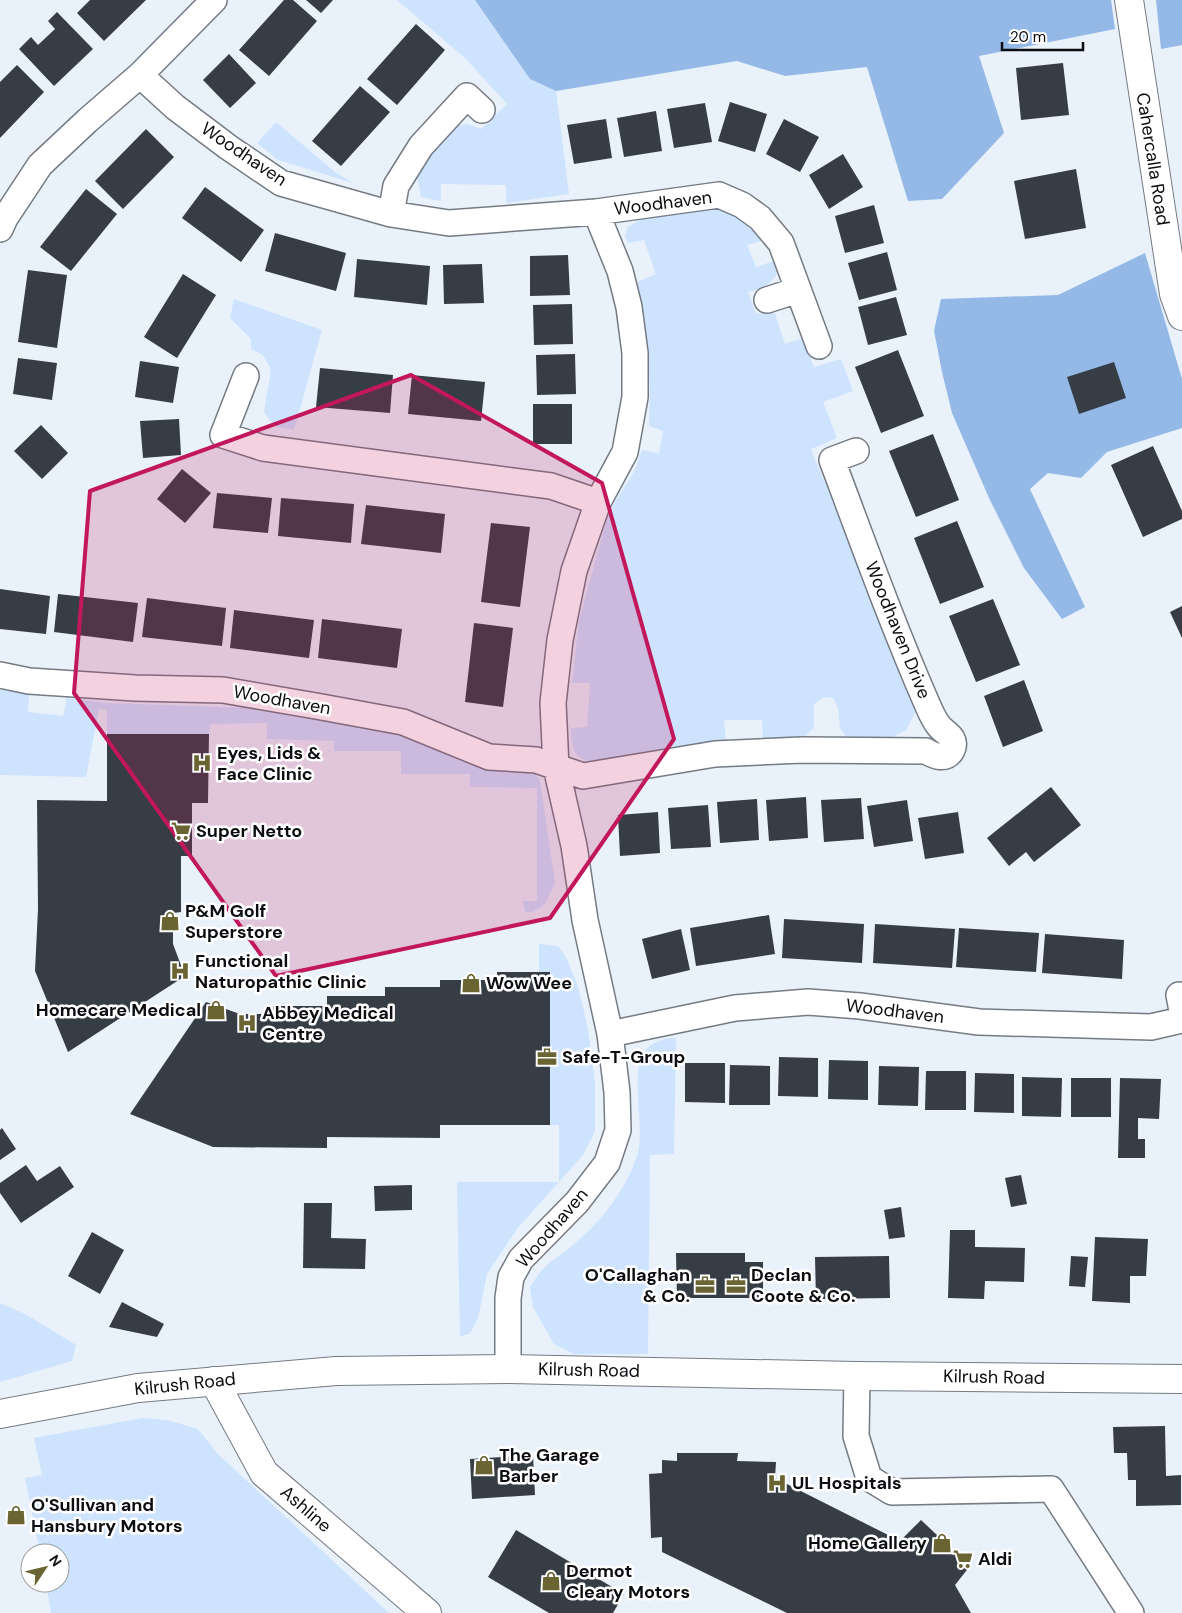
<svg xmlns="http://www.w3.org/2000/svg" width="1182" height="1613" font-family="'DM Sans',sans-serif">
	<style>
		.green { fill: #cee3fe }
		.forest { fill: #94b9e7 }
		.building { fill: #373d45 }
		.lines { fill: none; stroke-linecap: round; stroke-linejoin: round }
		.minor-casing { stroke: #747b83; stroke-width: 28 }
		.tertiary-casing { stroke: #747b83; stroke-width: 30 }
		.secondary-casing { stroke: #747b83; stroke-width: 30 }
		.minor { stroke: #fff; stroke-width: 25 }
		.tertiary { stroke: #fff; stroke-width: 28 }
		.secondary { stroke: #fff; stroke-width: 28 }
		.marked { fill: #c2185b; fill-opacity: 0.2; stroke: #c2185b; stroke-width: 4; stroke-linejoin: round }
		.labels { text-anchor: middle; stroke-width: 5; stroke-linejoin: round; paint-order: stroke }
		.street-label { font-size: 18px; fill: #0b0d10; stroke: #fff }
		.poi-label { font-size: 18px; font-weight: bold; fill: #0b0d10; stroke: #fff; text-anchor: start }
	</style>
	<rect width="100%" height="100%" fill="#e9f1fb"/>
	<path class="green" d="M397 0H475L530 79 556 91 569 194 506 203V185L441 184V201L421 197 417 174 452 126 468 124 481 129 507 104 465 58Z
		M276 122 335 172 353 183 278 160 257 143Z
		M714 207 749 223 765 240 747 245 756 267 774 261 778 271C772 285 763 288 748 292L756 314 774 311 785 344 803 338 814 367 841 359 853 391 823 402 837 438 811 449 913 698 915 713 906 730 887 740 847 738 840 728 838 708 833 698 824 697 814 704V728L804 737 763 740 762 720H724L726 741 667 747 594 762C571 759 572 747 571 728L587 727 590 683H572L579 621 609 511 634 472 642 450 659 453 663 431 649 426C651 377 648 330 637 282L656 274 644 240 628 243 625 237 628 227 640 220Z
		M234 299 322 330 294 430 274 426 264 412 271 370 263 355 251 349V339L230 318Z
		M0 690 29 693 28 712 63 716 67 698 107 703 255 708 328 716 397 733 451 756 495 770 535 774 540 780 555 883 545 904 533 912H525L523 901H537V788L470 787V774H401V751H334V741L267 739V723L210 724 209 734H107V710L99 709 86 777 0 775Z
		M539 944 558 946 566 957 578 986 588 1029 595 1082V1131L583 1155 517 1229 487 1274 478 1318 470 1334 460 1336 457 1182H559V1125H550V973L539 972Z
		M668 1038H676L674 1154 650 1155 648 1354H574L554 1344 533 1307 530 1287C535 1280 539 1272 546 1266 554 1258 565 1253 573 1245 601 1222 625 1191 637 1156 647 1126 625 1064 650 1046 655 1042 662 1040 668 1038Z
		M0 1303 27 1315 76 1345 72 1361 0 1382Z
		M142 1418 167 1420 198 1429 217 1453 389 1613H51L46 1583H60V1553H40L25 1478 42 1475 34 1438Z"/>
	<path class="forest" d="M475 0H1111L1115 29 979 56 1004 133 942 199 908 201 867 67 785 76 737 61 556 91 530 79Z
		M1156 0H1182V45L1161 49Z
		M1145 253 1182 379V428L1107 452 1081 478 1048 473 1030 489 1085 607 1062 619 1024 568 989 498 952 413 942 372 934 331 941 299 1058 295Z"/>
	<path class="building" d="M90 0H146L104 41 77 13Z
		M284 0H293L317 21 269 76 239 50Z
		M306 0H333L321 13Z
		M57 12 93 49 54 86 19 49 31 37 38 45 55 29 48 21Z
		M416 24 445 50 397 105 367 79Z
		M229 54 256 83 230 108 203 80Z
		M1063 63 1069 115 1021 120 1016 68Z
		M17 65 44 92 0 138V82Z
		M360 86 390 112 341 166 312 141Z
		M730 102 767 114 755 152 718 141Z
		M705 103 712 142 674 148 667 109Z
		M656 111 662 151 624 157 617 118Z
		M606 119 612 158 574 164 567 125Z
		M784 119 819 137 800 172 766 154Z
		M146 129 174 157 123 209 95 181Z
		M843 154 863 187 829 209 809 175Z
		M1076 169 1086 228 1025 239 1014 181Z
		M205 187 264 230 241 262 182 218Z
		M86 189 117 214 71 271 40 247Z
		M874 205 884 243 845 253 835 216Z
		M275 233 346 253 336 291 265 271Z
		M887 252 897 290 859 300 848 263Z
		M568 255 570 295 530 296V256Z
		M357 259 430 266 427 305 354 297Z
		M482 264 484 303 444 304 443 265Z
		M28 270 67 275 57 348 18 342Z
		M183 274 216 295 177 358 144 337Z
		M896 297 907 335 868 345 858 307Z
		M572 304 573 344 534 345 533 305Z
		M898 350 924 416 881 433 855 367Z
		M575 354 576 394 537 395 536 355Z
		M18 358 57 363 52 400 13 394Z
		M140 361 179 367 173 403 135 397Z
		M1114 362 1126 398 1079 414 1067 377Z
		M320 368 393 375 390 413 316 407Z
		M412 375 485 382 481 421 408 414Z
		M533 404H572V444H533Z
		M179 419 181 455 143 458 140 421Z
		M41 425 68 453 42 479 14 451Z
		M933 434 959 500 916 517 889 451Z
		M1153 446 1182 511V519L1143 537 1111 465Z
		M182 469 211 493 185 523 157 499Z
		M217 493 272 498 268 533 213 528Z
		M281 498 354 504 351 543 278 536Z
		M366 505 445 514 441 553 361 544Z
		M957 521 984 587 940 604 914 538Z
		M491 523 530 527 520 607 481 602Z
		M0 589 50 596 46 634 0 629Z
		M58 594 138 603 133 642 54 632Z
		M147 598 226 608 222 646 142 637Z
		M993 599 1020 665 976 682 949 616Z
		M1182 606V638L1170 612Z
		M234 610 314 620 309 658 230 648Z
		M322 619 402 629 397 668 318 658Z
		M474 623 513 628 503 707 465 702Z
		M1024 680 1043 731 1003 747 984 696Z
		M107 734H209L208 803H192V856H181V912L173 913V944L185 976 68 1052 35 971 38 909 37 800 107 801Z
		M1051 787 1081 825 1034 862 1026 852 1009 866 987 838Z
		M806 797 808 838 769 841 766 800Z
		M861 798 864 839 824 842 821 800Z
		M757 799 759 840 720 843 717 802Z
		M907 800 913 841 874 847 867 806Z
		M708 805 711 847 671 849 668 808Z
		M658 812 660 853 620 856 618 815Z
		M958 812 964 853 925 859 918 818Z
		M769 915 775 954 696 966 690 928Z
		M784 919 864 924 862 963 782 958Z
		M875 924 955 929 952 968 873 963Z
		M959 928 1039 933 1036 972 956 967Z
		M681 929 690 970 652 979 642 939Z
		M1045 934 1124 940 1122 979 1042 973Z
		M497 972H550V1125H440V1138L327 1137V1148L213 1147 130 1114 206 1002 240 1014H273V1006H327V996H385V987H440V980H497Z
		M779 1057 818 1058V1097L778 1096Z
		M829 1060 868 1061V1100L828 1099Z
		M685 1063H725V1103L685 1102Z
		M730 1065 770 1066V1105H729Z
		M879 1066 919 1067 918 1106 878 1105Z
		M926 1071H966V1110H925Z
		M975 1073 1014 1074V1113L974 1112Z
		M1022 1077 1062 1078 1061 1117 1022 1116Z
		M1071 1078H1111V1117H1071Z
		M1120 1078 1161 1079 1159 1119 1138 1118V1139H1145V1158H1118Z
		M2 1128 16 1149 0 1160V1130Z
		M26 1165 37 1181 60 1166 74 1187 21 1223 0 1193V1183Z
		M1021 1175 1027 1204 1011 1207 1005 1178Z
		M412 1185V1210L375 1211 374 1186Z
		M304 1203H332L331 1238 366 1239 365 1269 303 1268Z
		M901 1207 905 1237 889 1239 884 1210Z
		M950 1230H975V1247L1025 1248 1024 1282 985 1281 984 1299 948 1298Z
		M92 1232 124 1250 100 1294 68 1276Z
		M1095 1237 1148 1239 1146 1276H1130V1303L1092 1301Z
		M676 1253H745V1262H763V1298H677Z
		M889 1256 890 1298 816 1299 815 1257Z
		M1071 1256 1088 1257 1085 1287 1069 1286Z
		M122 1302 164 1324 157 1337 109 1327Z
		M1165 1426 1166 1476 1181 1475V1505L1136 1506V1480H1128L1127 1453H1114L1113 1427Z
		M677 1453H738L737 1461 776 1462 775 1478 900 1541 921 1520 970 1566 955 1585 971 1613H787L662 1552V1537L651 1538 649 1474 662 1473V1460L677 1461Z
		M533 1455 535 1495 472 1499 470 1459Z
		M516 1530 624 1594 613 1613H549L488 1577Z"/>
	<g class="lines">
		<defs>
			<path id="minor" d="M140 75 175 107 228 147 281 183 391 214 449 223 596 212 620 271 629 307 635 353V397L625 452 598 502 574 571 560 640 553 703 556 767 574 846 585 920 610 1034 617 1092 618 1130 607 1163 577 1202 521 1259 511 1277 508 1298V1369
				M596 212 719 195 742 205 760 218 781 243 819 346
				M391 214 396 186 421 146 467 96 482 110
				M0 229 5 218 40 165 88 120 140 75 214 0
				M767 300 798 290
				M246 376 223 435 263 448 551 486 598 502
				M0 675 29 681 135 688 223 690 316 706 403 722 489 757 536 760 583 776 715 754 802 750 926 751C934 756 946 761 952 750 958 737 944 733 939 726 934 720 931 713 928 706 893 626 863 543 832 460L856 451
				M1179 995 1182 1011
				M610 1034 735 1008 808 1002 860 1006 979 1022 1151 1027 1182 1020
				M857 1376 856 1436 869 1478 892 1492 1051 1489 1131 1613"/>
			<path id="tertiary" d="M1129 0 1174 294 1182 316
				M214 1381 264 1473 427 1613"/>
			<path id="secondary" d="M0 1414 138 1388 336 1371 508 1369 857 1376 1182 1379"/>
		</defs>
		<use href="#minor" class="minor-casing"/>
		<use href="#tertiary" class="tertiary-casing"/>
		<use href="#secondary" class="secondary-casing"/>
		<use href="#minor" class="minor"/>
		<use href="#tertiary" class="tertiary"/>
		<use href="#secondary" class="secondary"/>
	</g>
	<path class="marked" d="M411 375 602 483 674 739 550 918 276 976 74 693 90 491Z"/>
	<defs>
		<symbol id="hospital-bare" viewBox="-9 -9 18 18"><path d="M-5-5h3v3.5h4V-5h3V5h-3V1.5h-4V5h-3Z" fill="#696431" stroke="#fff" stroke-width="2.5" paint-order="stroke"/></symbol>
		<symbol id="supermarket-bare" viewBox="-9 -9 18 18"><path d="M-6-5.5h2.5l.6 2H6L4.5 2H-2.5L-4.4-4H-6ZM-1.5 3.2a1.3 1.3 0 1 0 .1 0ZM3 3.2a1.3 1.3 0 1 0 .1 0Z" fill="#696431" stroke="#fff" stroke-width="2.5" paint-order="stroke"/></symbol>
		<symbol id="shop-bare" viewBox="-9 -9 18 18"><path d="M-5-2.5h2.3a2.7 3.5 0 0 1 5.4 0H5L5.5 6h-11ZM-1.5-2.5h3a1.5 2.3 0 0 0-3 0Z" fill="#696431" stroke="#fff" stroke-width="2.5" paint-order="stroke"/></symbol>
		<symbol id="office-bare" viewBox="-9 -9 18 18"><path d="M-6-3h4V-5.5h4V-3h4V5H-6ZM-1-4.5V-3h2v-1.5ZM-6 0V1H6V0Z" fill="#696431" stroke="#fff" stroke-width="2.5" paint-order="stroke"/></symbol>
	</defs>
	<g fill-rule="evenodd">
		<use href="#hospital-bare" x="188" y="749" width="28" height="28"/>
		<use href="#supermarket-bare" x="167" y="817" width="28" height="28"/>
		<use href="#shop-bare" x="156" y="907" width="28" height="28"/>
		<use href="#hospital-bare" x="166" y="957" width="28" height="28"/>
		<use href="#shop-bare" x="457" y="969" width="28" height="28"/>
		<use href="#shop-bare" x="202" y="996" width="28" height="28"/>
		<use href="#hospital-bare" x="233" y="1009" width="28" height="28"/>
		<use href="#office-bare" x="533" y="1043" width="28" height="28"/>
		<use href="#office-bare" x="691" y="1271" width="28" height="28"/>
		<use href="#office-bare" x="722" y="1271" width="28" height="28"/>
		<use href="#shop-bare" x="470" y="1451" width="28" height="28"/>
		<use href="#hospital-bare" x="763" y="1469" width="28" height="28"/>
		<use href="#shop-bare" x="2" y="1501" width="28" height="28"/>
		<use href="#shop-bare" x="928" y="1529" width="28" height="28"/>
		<use href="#supermarket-bare" x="949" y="1545" width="28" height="28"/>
		<use href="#shop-bare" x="537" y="1567" width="28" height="28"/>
	</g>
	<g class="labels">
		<g class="street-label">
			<text transform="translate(244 154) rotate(34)" y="6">Woodhaven</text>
			<text transform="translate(1153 159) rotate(81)" y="6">Cahercalla Road</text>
			<text transform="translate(663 203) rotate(-7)" y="6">Woodhaven</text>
			<text transform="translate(898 630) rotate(68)" y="6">Woodhaven Drive</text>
			<text transform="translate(282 700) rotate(10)" y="6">Woodhaven</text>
			<text transform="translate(895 1011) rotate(7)" y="6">Woodhaven</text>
			<text transform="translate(552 1228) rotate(-49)" y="6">Woodhaven</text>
			<text transform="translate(589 1370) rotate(1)" y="6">Kilrush Road</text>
			<text transform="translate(994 1377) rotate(1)" y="6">Kilrush Road</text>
			<text transform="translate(185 1384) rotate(-6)" y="6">Kilrush Road</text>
			<text transform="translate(306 1509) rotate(41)" y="6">Ashline</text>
		</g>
		<g class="poi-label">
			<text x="217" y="759">Eyes, Lids &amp;<tspan x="217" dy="21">Face Clinic</tspan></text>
			<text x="196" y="837">Super Netto</text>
			<text x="185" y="917">P&amp;M Golf<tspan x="185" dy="21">Superstore</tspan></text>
			<text x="195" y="967">Functional<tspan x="195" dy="21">Naturopathic Clinic</tspan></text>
			<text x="486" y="989">Wow Wee</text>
			<text x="201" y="1016" text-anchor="end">Homecare Medical</text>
			<text x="262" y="1019">Abbey Medical<tspan x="262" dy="21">Centre</tspan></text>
			<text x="562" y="1063">Safe-T-Group</text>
			<text x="690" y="1281" text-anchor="end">O'Callaghan<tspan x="690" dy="21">&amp; Co.</tspan></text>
			<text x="751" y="1281">Declan<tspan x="751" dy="21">Coote &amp; Co.</tspan></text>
			<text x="499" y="1461">The Garage<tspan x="499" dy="21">Barber</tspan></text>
			<text x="792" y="1489">UL Hospitals</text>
			<text x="31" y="1511">O'Sullivan and<tspan x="31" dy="21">Hansbury Motors</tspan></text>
			<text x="927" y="1549" text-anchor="end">Home Gallery</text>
			<text x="978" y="1565">Aldi</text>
			<text x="566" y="1577">Dermot<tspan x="566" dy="21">Cleary Motors</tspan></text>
		</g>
	</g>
	<g transform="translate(45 1568) rotate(55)"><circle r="24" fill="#ffffff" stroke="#9d9e9f"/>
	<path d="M0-4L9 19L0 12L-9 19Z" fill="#696431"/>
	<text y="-8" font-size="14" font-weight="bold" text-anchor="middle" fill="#0b0d10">N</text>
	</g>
	<path d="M1002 42v8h81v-8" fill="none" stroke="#0b0d10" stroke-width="2.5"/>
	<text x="1010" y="42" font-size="15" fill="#0b0d10" stroke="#ffffff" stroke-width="4" paint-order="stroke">20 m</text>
</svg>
